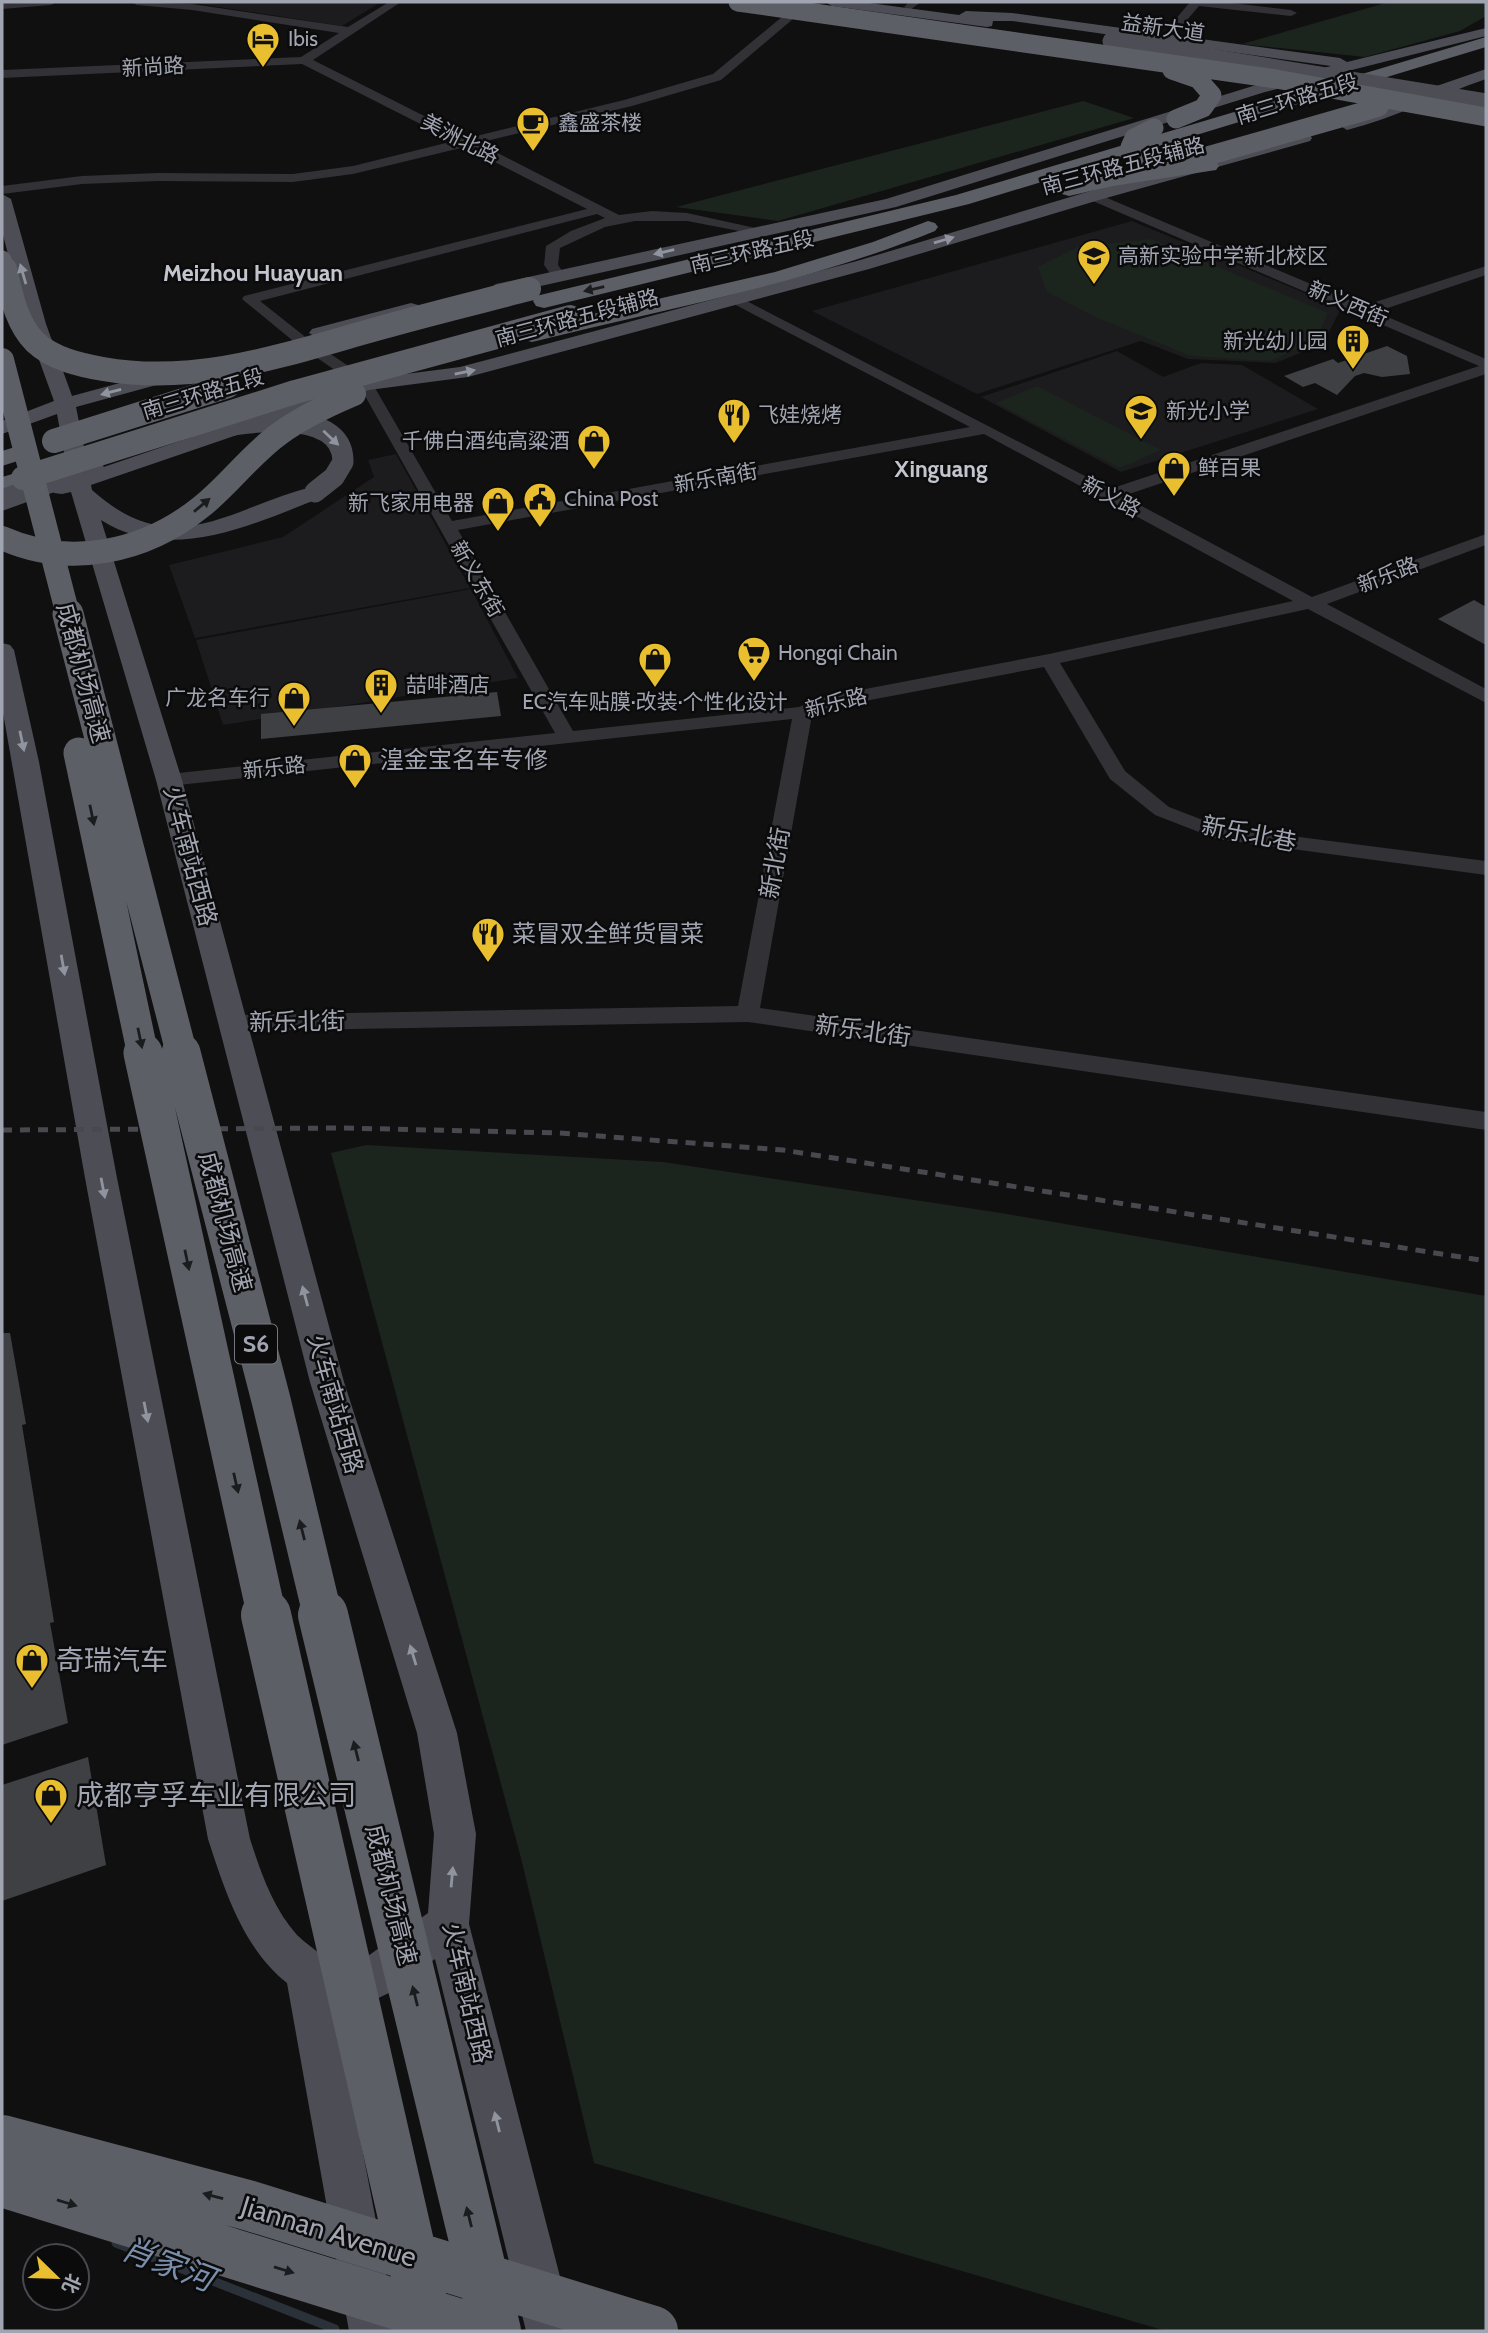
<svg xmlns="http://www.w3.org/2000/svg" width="1488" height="2333" font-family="Cabin,'Noto Sans SC',sans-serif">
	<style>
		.built { fill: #1c1c1e }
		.green { fill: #1c241e }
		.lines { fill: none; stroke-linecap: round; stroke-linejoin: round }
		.stream { stroke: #2a3139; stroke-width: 9 }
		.building { fill: #3f4044 }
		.minor { fill: #313136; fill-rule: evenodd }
		.major { fill: #4d4e55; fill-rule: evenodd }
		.highway { fill: #5d5f67; fill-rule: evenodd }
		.rail { stroke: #48494f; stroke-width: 5; stroke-dasharray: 10 8; stroke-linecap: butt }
		.major-bridge-far1 { stroke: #4d4e55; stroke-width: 17 }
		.major-bridge { stroke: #4d4e55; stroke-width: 21 }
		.highway-bridge-far4 { stroke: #5d5f67; stroke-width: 19 }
		.highway-bridge-far3 { stroke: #5d5f67; stroke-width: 24 }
		.highway-bridge-far2 { stroke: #5d5f67; stroke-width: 31 }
		.highway-bridge-far1 { stroke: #5d5f67; stroke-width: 39 }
		.highway-bridge { stroke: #5d5f67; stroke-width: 50 }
		.oneway { fill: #90949f }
		.oneway2 { fill: #1b1c1e }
		.labels { text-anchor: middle; stroke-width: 5; stroke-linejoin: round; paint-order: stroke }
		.far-street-label { font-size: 21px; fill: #a1a5b2; stroke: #0b0b0c }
		.far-poi-label { font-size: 21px; fill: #a1a5b2; stroke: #0b0b0c; text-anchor: start }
		.far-quarter-label { font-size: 23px; font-weight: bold; fill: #c2c4ce; stroke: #0b0b0c }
		.shield { fill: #0b0b0c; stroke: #747780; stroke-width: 2 }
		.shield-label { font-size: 23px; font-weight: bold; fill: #a1a5b2 }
		.street-label { font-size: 24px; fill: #a1a5b2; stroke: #0b0b0c }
		.poi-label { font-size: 24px; fill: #a1a5b2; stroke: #0b0b0c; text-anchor: start }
		.near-poi-label { font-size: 28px; fill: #a1a5b2; stroke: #0b0b0c; text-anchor: start }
		.near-street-label { font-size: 28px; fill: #a1a5b2; stroke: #0b0b0c }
		.near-water-label { font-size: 32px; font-style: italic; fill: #798fac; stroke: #0b0b0c }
	</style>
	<rect width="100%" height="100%" fill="#101011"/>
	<path class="built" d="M204 2H381L342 26 200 4Z
		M1132 221 1341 308 1323 344 1275 363 1188 359 1141 341 977 394 812 311Z
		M1117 351 1163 377 1201 363 1242 365 1318 409 1121 472 981 397Z
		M396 454 470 588 195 638 169 565 283 537 374 477 368 460Z
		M471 589 518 678 223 725 196 640Z"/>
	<path class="green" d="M1389 2H1486V16L1460 31 1365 57 1242 44Z
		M1083 101 1134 118 778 221 676 207Z
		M1151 239 1328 313 1315 341 1270 361 1191 356 1098 318 1047 292 1038 267 1078 247Z
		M1037 386 1161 450 1120 468 996 403Z
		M366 1145 663 1162 1001 1213 1486 1296V2331H1166L594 2163 521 1858 331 1153Z"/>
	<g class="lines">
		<path class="stream" d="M116 2243 335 2329"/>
	</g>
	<path class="building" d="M1387 346 1407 356 1410 374 1382 377 1364 373 1355 376 1337 395 1315 383 1303 387 1284 376 1333 359 1338 363Z
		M1474 600 1486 607V645L1438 619Z
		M497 692 501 716 261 739V714Z
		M2 1333H10L26 1424 22 1425 54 1622 50 1623 68 1723 2 1745Z
		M88 1757 106 1865 2 1901V1785Z"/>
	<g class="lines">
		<path class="minor" d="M57 2 51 5 2 9V3Z
			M131 2 192 4 348 27 389 2H401L313 60 468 138 624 100 713 74 800 2H813L721 80 632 106 478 143 619 215 652 211 687 213 760 229V235L687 221H635L605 227 560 248 558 265 566 276 559 280 554 279 544 265 546 246 571 231 605 218 597 214 260 301 308 339 371 381 452 521 970 427 730 302 728 299 735 295 1110 489 1479 366 1088 199 1086 196 1093 192 1363 306 1486 266V275L1376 312 1486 359V374L1123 496 1312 597 1486 534V545L1327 604 1486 689V703L1308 609 1060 663 1125 771 1169 807 1221 827 1486 861V875L1217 839 1155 815 1110 779 1044 667 828 708 812 715 760 1008 1486 1112V1130L748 1022 234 1031 226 1029 223 1023 226 1017 234 1015 738 1006 792 719 169 786 162 784 159 780 162 776 169 774 555 733 360 387 298 345 242 299 244 296 587 209 465 147 353 174 293 182 158 181 82 184 2 194V186L82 176 158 173 293 174 353 166 454 141 302 64 2 78V70L301 57 339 33 192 10 137 5ZM984 434 1293 601 1049 654 823 697 799 707 573 731 458 530Z
			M909 2H921L910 10 904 7Z
			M1190 2H1223L1291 10 1297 13 1291 16 1199 6 1180 28H1172L1170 26Z"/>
		<path class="major" d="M825 2H862L959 15 966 11 1012 13 1340 58 1347 62 1486 28V36L1265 92 896 207 496 296 489 294 487 290 496 284 886 199 1253 86 1331 66 1012 21H993L992 26 987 27 832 6Z
			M1486 69V79C1439 95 1395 118 1347 130L1339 125 1341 122 1394 106 1422 91Z
			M1304 133 1310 135 1312 138 1310 141 1099 200 869 269 468 377 369 390 91 485 92 490C174 564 230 507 315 486L323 487 326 492 323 497C255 523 171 565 101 520L182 780 344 1382 457 1733 476 1834 469 1924 574 2331H526L435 1959 389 1993 374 2000 333 1996 397 2331H349L287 1983C243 1948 225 1891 208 1839L85 1178 2 707V643L10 645 14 650 39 762 117 1178 250 1839C261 1873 273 1908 297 1935 305 1943 315 1949 323 1957L333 1952 368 1956 428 1913 434 1834 417 1733 310 1382 156 780 71 492 62 494 54 493 51 488 54 483 69 479 57 414 2 434V421L54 401 26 324 2 231V194L11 199 46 324 72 396 175 368 182 370 185 374 182 378 76 407 89 472 359 380 460 367 857 261 1087 192Z
			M411 303 418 305 420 309 418 313 319 339 309 333 312 329Z"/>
		<path class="highway" d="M1486 37V47L969 204 544 308 536 306 533 301 536 296 956 195Z
			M1209 160 1216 162 1219 166 1216 170 1113 186 1069 196 1062 194 1059 190 1062 186 1113 174Z
			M928 221 935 223 938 227 935 231C805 284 668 308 532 342L524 340 521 335 524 330 532 328 775 272 873 242Z
			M15 447 24 449 27 454 24 459 2 466V451Z
			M23 471 32 473 35 478 32 483 2 493V477Z"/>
		<path class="rail" d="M2 1130 344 1128 559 1133 783 1150 1486 1261"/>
		<path class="major-bridge-far1" d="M1111 41 1486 102"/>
		<path class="major-bridge" d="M202 431C235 423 344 404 343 462L334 477 315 492
			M2 500 93 467"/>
		<path class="highway-bridge-far4" d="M738 2 1276 79 1486 117
			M1172 70 1198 79 1212 95 1203 108 1176 119
			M1154 128 1134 138 1130 147 1141 155 1157 159H1197L1379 107
			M2 260 5 271"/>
		<path class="highway-bridge-far3" d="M5 269C11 294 16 323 35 342 53 359 80 365 103 369 199 386 289 353 380 328 429 314 479 302 529 289
			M2 360 68 615
			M54 441 228 386
			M23 478 295 392 570 317
			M2 538C69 568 144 553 201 507 229 485 250 455 279 434 302 417 328 405 354 394"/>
		<path class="highway-bridge-far2" d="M68 614 182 1055
			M79 753 143 1055"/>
		<path class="highway-bridge-far1" d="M143 1053 267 1617
			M181 1053 271 1400 323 1617"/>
		<path class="highway-bridge" d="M266 1615 429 2331
			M323 1615 496 2331
			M2 2140 247 2205 653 2331
			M2 2182 482 2331"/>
	</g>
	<defs><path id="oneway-solid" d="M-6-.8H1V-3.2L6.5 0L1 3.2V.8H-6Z" transform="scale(1.75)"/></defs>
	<g class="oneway">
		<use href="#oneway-solid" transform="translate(944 240) rotate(-16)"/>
		<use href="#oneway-solid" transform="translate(664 252) rotate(167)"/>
		<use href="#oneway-solid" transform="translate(23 274) rotate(-106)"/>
		<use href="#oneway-solid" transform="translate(465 372) rotate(-12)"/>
		<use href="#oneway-solid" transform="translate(111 392) rotate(165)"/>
		<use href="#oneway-solid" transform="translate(331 438) rotate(43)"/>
		<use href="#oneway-solid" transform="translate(22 741) rotate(78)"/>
		<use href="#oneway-solid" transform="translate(63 965) rotate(80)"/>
		<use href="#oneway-solid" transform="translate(103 1188) rotate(79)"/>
		<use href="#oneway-solid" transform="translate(305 1296) rotate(-105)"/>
		<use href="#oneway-solid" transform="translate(146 1412) rotate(79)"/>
		<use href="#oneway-solid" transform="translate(413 1655) rotate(-107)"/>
		<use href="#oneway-solid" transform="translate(452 1877) rotate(-85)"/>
		<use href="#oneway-solid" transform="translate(497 2122) rotate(-104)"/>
	</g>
	<g class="oneway2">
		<use href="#oneway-solid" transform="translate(594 289) rotate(167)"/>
		<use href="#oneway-solid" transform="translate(202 505) rotate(-40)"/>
		<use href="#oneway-solid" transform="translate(92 815) rotate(78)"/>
		<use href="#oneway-solid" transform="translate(140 1038) rotate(78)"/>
		<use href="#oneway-solid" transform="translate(187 1260) rotate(78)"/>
		<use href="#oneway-solid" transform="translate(236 1483) rotate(77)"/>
		<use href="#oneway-solid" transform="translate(302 1530) rotate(-104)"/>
		<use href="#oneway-solid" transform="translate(356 1751) rotate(-104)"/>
		<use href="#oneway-solid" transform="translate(415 1996) rotate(-104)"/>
		<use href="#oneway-solid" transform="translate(213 2196) rotate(-165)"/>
		<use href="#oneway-solid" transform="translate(67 2203) rotate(17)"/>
		<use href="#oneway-solid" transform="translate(469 2217) rotate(-104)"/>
		<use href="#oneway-solid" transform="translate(284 2270) rotate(17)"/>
	</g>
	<defs>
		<symbol id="hotel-pin" viewBox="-11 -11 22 30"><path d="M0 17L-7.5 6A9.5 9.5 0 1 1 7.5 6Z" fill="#eabf2f" stroke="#0b0b0c"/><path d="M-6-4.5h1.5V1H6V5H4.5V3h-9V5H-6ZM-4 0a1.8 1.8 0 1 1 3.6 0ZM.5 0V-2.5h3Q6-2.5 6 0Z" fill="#111"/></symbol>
		<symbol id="cafe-pin" viewBox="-11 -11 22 30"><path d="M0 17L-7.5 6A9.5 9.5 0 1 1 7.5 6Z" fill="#eabf2f" stroke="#0b0b0c"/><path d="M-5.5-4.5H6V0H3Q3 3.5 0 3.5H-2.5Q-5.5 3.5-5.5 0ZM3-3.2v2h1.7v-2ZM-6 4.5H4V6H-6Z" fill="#111"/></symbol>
		<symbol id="school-pin" viewBox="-11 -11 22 30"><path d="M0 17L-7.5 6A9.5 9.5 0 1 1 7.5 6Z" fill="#eabf2f" stroke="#0b0b0c"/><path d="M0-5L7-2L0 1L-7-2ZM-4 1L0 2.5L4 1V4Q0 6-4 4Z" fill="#111"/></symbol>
		<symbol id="building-pin" viewBox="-11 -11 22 30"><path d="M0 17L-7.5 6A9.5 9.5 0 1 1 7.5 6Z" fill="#eabf2f" stroke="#0b0b0c"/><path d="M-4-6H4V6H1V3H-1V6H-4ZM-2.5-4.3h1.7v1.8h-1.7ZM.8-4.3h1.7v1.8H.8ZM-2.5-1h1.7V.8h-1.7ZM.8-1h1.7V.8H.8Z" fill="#111"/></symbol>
		<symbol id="restaurant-pin" viewBox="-11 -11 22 30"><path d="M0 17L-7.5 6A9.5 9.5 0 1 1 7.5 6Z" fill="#eabf2f" stroke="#0b0b0c"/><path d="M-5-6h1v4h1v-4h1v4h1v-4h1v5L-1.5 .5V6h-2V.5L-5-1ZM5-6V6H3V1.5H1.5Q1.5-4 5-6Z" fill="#111"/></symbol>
		<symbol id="shop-pin" viewBox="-11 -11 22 30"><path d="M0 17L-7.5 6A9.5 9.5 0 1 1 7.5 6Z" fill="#eabf2f" stroke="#0b0b0c"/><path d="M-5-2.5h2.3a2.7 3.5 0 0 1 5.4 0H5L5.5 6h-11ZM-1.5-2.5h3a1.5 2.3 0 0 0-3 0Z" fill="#111"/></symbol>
		<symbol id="civic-pin" viewBox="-11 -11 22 30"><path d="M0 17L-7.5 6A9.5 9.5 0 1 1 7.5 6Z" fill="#eabf2f" stroke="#0b0b0c"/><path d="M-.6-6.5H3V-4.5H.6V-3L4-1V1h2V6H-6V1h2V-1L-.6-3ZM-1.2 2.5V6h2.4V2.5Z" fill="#111"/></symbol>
		<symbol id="supermarket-pin" viewBox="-11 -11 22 30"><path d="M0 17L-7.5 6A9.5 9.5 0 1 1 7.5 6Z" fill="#eabf2f" stroke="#0b0b0c"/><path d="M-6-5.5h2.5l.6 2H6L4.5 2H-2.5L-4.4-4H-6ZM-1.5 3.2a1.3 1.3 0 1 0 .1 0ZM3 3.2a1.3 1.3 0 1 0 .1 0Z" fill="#111"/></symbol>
	</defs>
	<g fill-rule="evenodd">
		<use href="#hotel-pin" x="244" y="20" width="38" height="52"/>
		<use href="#cafe-pin" x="514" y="104" width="38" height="52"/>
		<use href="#school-pin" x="1075" y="237" width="38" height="52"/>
		<use href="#building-pin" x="1334" y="322" width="38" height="52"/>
		<use href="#school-pin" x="1122" y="392" width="38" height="52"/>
		<use href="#restaurant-pin" x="715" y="396" width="38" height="52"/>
		<use href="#shop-pin" x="575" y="422" width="38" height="52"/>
		<use href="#shop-pin" x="1155" y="449" width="38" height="52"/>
		<use href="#civic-pin" x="521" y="480" width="38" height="52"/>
		<use href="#shop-pin" x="479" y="484" width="38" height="52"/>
		<use href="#supermarket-pin" x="735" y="634" width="38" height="52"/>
		<use href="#shop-pin" x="636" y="640" width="38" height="52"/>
		<use href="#building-pin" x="362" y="666" width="38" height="52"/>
		<use href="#shop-pin" x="275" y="679" width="38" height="52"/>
		<use href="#shop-pin" x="336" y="741" width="38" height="52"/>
		<use href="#restaurant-pin" x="469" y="915" width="38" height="52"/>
		<use href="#shop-pin" x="13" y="1641" width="38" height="52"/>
		<use href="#shop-pin" x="32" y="1776" width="38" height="52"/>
	</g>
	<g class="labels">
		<g class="far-street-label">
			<text transform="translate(1163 28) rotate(8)" y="7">益新大道</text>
			<text transform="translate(153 67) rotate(-3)" y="7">新尚路</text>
			<text transform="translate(1297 99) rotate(-17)" y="7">南三环路五段</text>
			<text transform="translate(460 139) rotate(27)" y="7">美洲北路</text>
			<text transform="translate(1123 166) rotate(-15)" y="7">南三环路五段辅路</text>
			<text transform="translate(752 252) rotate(-13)" y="7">南三环路五段</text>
			<text transform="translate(1348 304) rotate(23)" y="7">新义西街</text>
			<text transform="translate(577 318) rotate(-15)" y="7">南三环路五段辅路</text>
			<text transform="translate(203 394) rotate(-17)" y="7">南三环路五段</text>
			<text transform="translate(716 478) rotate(-10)" y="7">新乐南街</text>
			<text transform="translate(1111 497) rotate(28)" y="7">新义路</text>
			<text transform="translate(1388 575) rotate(-21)" y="7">新乐路</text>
			<text transform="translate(477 579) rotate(60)" y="7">新义东街</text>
			<text transform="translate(836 703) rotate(-14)" y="7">新乐路</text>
			<text transform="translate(274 768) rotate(-6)" y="7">新乐路</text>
		</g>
		<g class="far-poi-label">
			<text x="288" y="46">Ibis</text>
			<text x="558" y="130">鑫盛茶楼</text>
			<text x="1118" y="263">高新实验中学新北校区</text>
			<text x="1328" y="348" text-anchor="end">新光幼儿园</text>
			<text x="1166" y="418">新光小学</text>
			<text x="758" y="422">飞娃烧烤</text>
			<text x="570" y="448" text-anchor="end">千佛白酒纯高粱酒</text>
			<text x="1198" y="475">鲜百果</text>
			<text x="564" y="506">China Post</text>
			<text x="474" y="510" text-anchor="end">新飞家用电器</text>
			<text x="778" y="660">Hongqi Chain</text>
			<text x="406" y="692">喆啡酒店</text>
			<text x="270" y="705" text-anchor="end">广龙名车行</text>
			<text x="655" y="709" text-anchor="middle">EC汽车贴膜·改装·个性化设计</text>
		</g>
		<g class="far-quarter-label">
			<text x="253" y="281">Meizhou Huayuan</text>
			<text x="941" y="477">Xinguang</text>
		</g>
		<rect class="shield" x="235" y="1324.5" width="42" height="39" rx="5"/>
		<g class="shield-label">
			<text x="256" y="1352">S6</text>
		</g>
		<g class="street-label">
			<text transform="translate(83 673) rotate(75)" y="8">成都机场高速</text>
			<text transform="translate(1249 834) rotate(11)" y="8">新乐北巷</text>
			<text transform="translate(190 856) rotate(75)" y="8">火车南站西路</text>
			<text transform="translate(775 863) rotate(-80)" y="8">新北街</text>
			<text transform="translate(297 1022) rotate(-1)" y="8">新乐北街</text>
			<text transform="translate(863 1031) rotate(8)" y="8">新乐北街</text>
			<text transform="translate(225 1222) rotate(75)" y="8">成都机场高速</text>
			<text transform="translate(335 1404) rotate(74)" y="8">火车南站西路</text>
			<text transform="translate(391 1895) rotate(76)" y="8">成都机场高速</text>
			<text transform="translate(467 1993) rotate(77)" y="8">火车南站西路</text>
		</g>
		<g class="poi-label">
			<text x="380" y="768">湟金宝名车专修</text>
			<text x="512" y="942">菜冒双全鲜货冒菜</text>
		</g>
		<g class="near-poi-label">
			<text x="56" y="1670">奇瑞汽车</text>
			<text x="76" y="1805">成都亨孚车业有限公司</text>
		</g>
		<g class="near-street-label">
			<text transform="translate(329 2231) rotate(17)" y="10">Jiannan Avenue</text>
		</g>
		<g class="near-water-label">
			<text transform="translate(168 2264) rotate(21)" y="11">肖家河</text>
		</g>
	</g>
	<rect width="1488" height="2333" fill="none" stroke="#a1a5b2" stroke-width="7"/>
	<g transform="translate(56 2277) rotate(113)"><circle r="33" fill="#0b0b0c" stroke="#47494e" stroke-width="2"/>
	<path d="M0-5L12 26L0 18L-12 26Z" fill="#eabf2f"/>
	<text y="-10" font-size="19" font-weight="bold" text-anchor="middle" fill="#a1a5b2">北</text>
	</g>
</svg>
